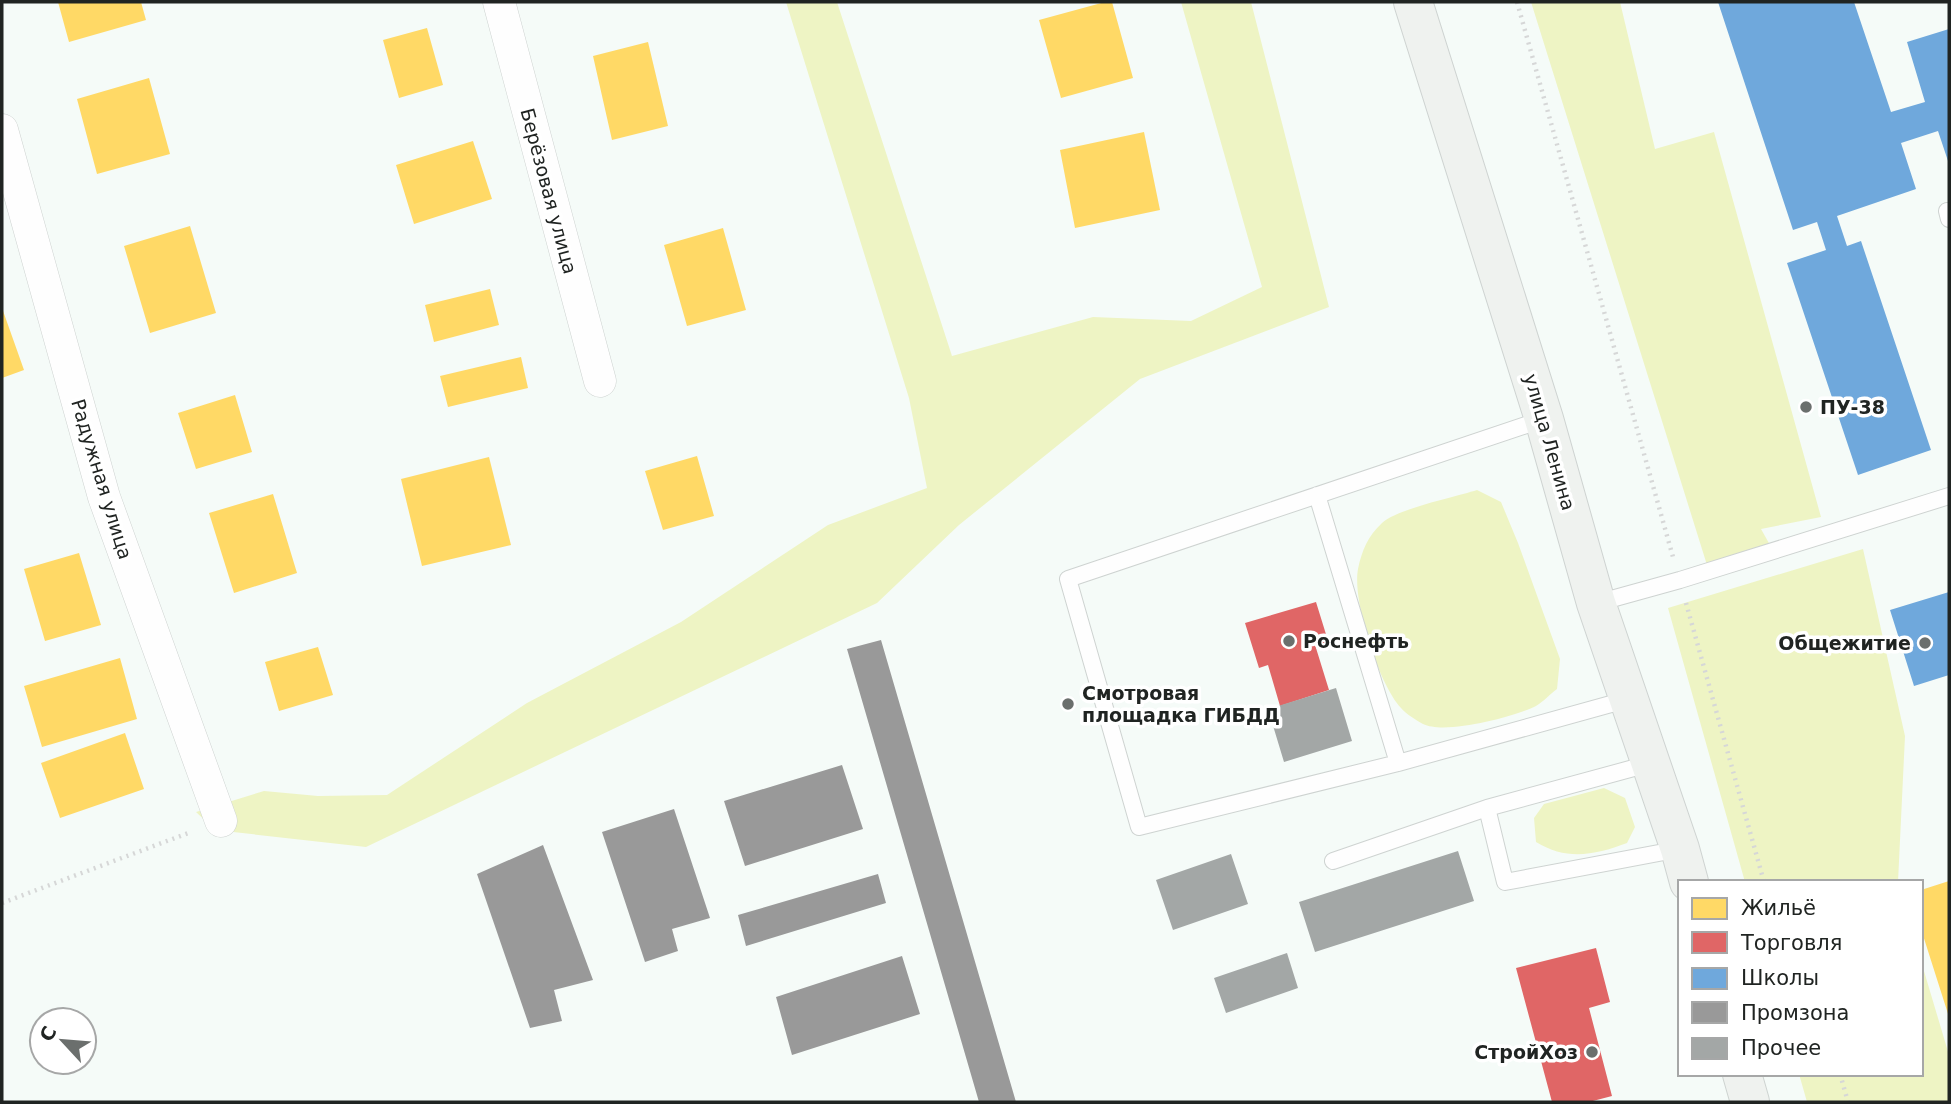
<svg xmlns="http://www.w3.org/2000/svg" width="1951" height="1104" font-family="'DejaVu Sans',sans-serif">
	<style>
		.green { fill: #eef4c4 }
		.homes { fill: #ffd966 }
		.shops { fill: #e06666 }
		.schools { fill: #6fa8dc }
		.industry { fill: #999 }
		.building { fill: #a3a7a6 }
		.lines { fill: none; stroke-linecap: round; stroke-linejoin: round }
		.lane-casing { stroke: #ced3d1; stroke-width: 18 }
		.street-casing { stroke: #ced3d1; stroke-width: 33 }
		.secondary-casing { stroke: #ced3d1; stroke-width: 40 }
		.path { stroke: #d6d7d7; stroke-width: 4.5; stroke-dasharray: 2 5; stroke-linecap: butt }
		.lane { stroke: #fefefe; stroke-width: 16 }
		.street { stroke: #fefefe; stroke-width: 32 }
		.secondary { stroke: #eff2ef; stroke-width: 38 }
		.poi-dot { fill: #6b6f6d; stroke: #fff; stroke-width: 2.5 }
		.labels { text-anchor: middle; stroke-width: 7; stroke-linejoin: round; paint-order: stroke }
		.street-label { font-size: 19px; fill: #202422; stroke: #fff }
		.poi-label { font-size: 19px; font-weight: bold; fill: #202422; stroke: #fff; text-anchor: start }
	</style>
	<rect width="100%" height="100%" fill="#f5fbf8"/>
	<path class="green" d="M786 2H837L952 356 1093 317 1191 321 1262 287 1181 2H1251L1329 307 1140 379 959 525 877 603 366 847 215 830 196 812 264 791 318 796 387 795 527 703 681 622 828 525 927 488 909 398Z
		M1531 2H1620L1655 149 1714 132 1821 517 1761 529 1770 545 1707 565Z
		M1477 490 1501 502 1518 543 1560 659 1557 689C1550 694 1543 702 1536 706 1514 717 1445 735 1423 724 1416 720 1406 714 1401 708 1379 684 1352 602 1358 569 1362 550 1368 536 1382 523 1397 509 1455 497 1477 490Z
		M1863 549 1905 736 1898 882H1745L1668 608Z
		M1604 788 1625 798 1635 827 1627 843C1595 855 1567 861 1536 842L1534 818 1544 804Z
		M1921 961 1949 1055V1102H1807L1799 1074H1921Z"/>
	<path class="homes" d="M58 2H141L146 20 69 42Z
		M1105 2H1112L1133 78 1061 98 1039 20Z
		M427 28 443 85 399 98 383 40Z
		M648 42 668 126 612 140 593 56Z
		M149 78 170 154 97 174 77 99Z
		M1144 132 1160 210 1075 228 1060 150Z
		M473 141 492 199 414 224 396 165Z
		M190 226 216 313 150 333 124 246Z
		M723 228 746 310 687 326 664 245Z
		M490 289 499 325 434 342 425 305Z
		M2 308 24 370 2 378Z
		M521 357 528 388 448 407 440 376Z
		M235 395 252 452 196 469 178 413Z
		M697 456 714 516 663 530 645 471Z
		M489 457 511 545 422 566 401 479Z
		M273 494 297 573 234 593 209 513Z
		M79 553 101 625 45 641 24 569Z
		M318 647 333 695 279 711 265 662Z
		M120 658 137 719 42 747 24 686Z
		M125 733 144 789 60 818 41 763Z
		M1949 881V1017L1921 929V890Z"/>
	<path class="shops" d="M1316 602 1329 644 1316 648 1329 690 1280 706 1268 665 1259 668 1245 623Z
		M1596 948 1610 1002 1589 1008 1612 1096 1589 1102H1552L1516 968Z"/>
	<path class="schools" d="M1718 2H1854L1891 112 1925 102 1907 42 1949 29V164L1938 131 1901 143 1916 189 1837 216 1847 246 1861 241 1931 450 1858 475 1787 263 1826 250 1817 222 1793 230Z
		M1949 592V675L1914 686 1890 610Z"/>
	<path class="industry" d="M881 640 1016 1102H979L847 649Z
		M842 765 863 829 745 866 724 801Z
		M674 809 710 918 672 929 678 951 645 962 602 832Z
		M543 845 593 980 554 990 562 1021 530 1028 477 874Z
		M878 874 886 903 746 946 738 915Z
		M902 956 920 1014 792 1055 776 997Z"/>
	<path class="building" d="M1336 688 1352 741 1284 762 1268 709Z
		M1458 851 1474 901 1315 952 1299 902Z
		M1231 854 1248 904 1173 930 1156 880Z
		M1287 953 1298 988 1226 1013 1214 978Z"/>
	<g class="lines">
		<defs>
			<path id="lane" d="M1947 211 1949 219
				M1544 419 1068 579 1139 827 1398 763 1629 699
				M1317 495 1398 763
				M1597 603 1680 580 1949 496
				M1487 808 1505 882 1680 849
				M1333 861 1487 808 1652 763"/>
			<path id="street" d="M499 2 600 381
				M2 130 104 497 221 821"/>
			<path id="secondary" d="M1413 2 1544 419 1596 603 1680 849 1689 882
				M1742 1074 1750 1102"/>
		</defs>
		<use href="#lane" class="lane-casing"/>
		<use href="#street" class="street-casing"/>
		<use href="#secondary" class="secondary-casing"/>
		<path class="path" d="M1517 2 1673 557
			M1686 603 1764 882
			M2 903 191 832
			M1840 1074 1848 1102"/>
		<use href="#lane" class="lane"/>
		<use href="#street" class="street"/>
		<use href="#secondary" class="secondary"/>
	</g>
	<g class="poi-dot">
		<circle cx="1806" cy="407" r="7"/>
		<circle cx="1289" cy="641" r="7"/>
		<circle cx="1925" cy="643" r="7"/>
		<circle cx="1068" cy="704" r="7"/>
		<circle cx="1592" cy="1052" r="7"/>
	</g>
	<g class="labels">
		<g class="street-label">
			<text transform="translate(549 191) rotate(75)" y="7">Берёзовая улица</text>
			<text transform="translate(1550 442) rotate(74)" y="7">улица Ленина</text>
			<text transform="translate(102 479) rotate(73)" y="7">Радужная улица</text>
		</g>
		<g class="poi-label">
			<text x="1820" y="414">ПУ-38</text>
			<text x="1303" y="648">Роснефть</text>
			<text x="1911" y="650" text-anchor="end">Общежитие</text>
			<text x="1082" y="700">Смотровая<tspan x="1082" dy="22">площадка ГИБДД</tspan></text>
			<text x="1578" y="1059" text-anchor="end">СтройХоз</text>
		</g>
	</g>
	<rect width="1951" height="1104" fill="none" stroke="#202422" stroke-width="7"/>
	<rect x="1678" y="880" width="245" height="196" fill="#ffffff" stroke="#a6a7a7" stroke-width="2"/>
	<rect x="1692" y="898" width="35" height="21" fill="#ffd966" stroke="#a6a7a7" stroke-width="2"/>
	<text x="1741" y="915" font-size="21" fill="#202422">Жильё</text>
	<rect x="1692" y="932" width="35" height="21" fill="#e06666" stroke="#a6a7a7" stroke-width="2"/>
	<text x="1741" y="950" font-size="21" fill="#202422">Торговля</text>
	<rect x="1692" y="968" width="35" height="21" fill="#6fa8dc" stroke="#a6a7a7" stroke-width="2"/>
	<text x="1741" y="985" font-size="21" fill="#202422">Школы</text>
	<rect x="1692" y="1002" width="35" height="21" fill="#999999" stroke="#a6a7a7" stroke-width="2"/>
	<text x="1741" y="1020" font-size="21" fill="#202422">Промзона</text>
	<rect x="1692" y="1038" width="35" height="21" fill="#a3a7a6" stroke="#a6a7a7" stroke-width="2"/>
	<text x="1741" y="1055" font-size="21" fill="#202422">Прочее</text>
	<g transform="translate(63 1041) rotate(296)"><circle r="33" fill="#ffffff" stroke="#a6a7a7" stroke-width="2"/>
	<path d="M0-5L12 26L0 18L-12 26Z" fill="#6b6f6d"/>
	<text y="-10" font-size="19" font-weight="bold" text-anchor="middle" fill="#202422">С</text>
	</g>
</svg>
